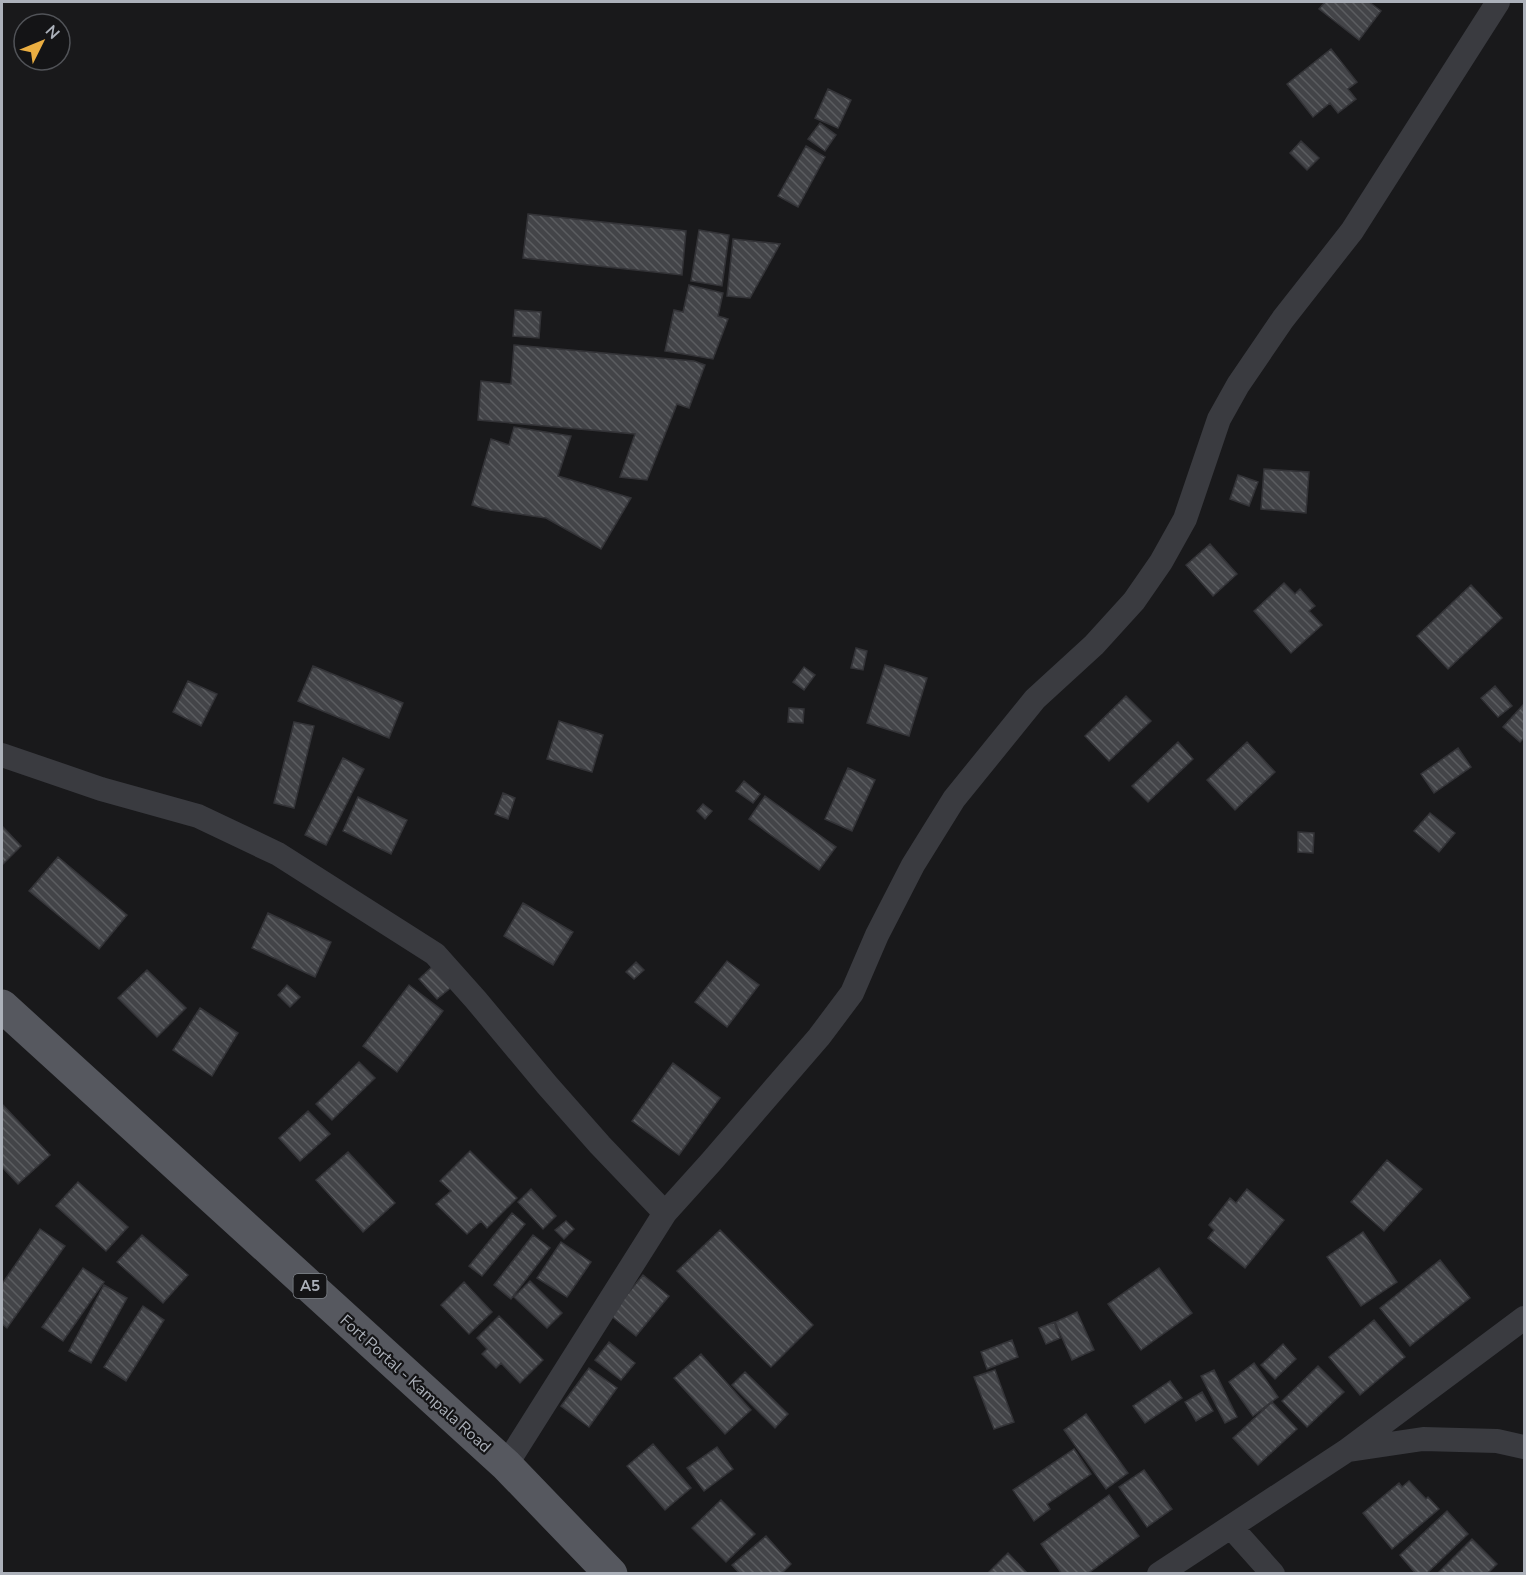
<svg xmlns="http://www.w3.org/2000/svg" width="1526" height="1575" font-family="'Nunito Sans',sans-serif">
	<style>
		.building { fill: url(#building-back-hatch); stroke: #333337; stroke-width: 1.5 }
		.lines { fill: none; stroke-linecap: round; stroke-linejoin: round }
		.street { stroke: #3a3b40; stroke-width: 24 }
		.primary { stroke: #56585f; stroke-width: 33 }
		.labels { text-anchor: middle; stroke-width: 4.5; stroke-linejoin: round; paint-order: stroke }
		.shield { fill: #141416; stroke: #7e8289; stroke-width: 1.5 }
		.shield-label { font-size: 15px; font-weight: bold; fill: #acb1ba }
		.street-label { font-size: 16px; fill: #acb1ba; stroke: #141416 }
	</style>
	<defs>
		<pattern id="building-back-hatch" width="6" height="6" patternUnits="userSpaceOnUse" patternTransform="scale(1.5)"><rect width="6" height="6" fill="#434448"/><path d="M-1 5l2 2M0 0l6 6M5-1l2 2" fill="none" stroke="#5b5d60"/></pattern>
	</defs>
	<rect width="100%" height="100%" fill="#19191b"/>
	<path class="building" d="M1325 2H1369L1381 11 1359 40 1319 9Z
		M1331 49 1357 82 1348 89 1356 99 1338 113 1330 103 1313 117 1287 84Z
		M828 89 851 100 838 128 815 118Z
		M820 123 836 135 825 151 808 139Z
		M1301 141 1319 158 1307 170 1290 153Z
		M806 146 825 157 798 207 778 196Z
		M528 214 686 231 682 275 523 258Z
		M699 230 729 235 722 286 691 281Z
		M733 239 780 244 750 298 727 296Z
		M689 285 723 293 718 316 728 319 713 359 665 351 674 310 683 312Z
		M515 310 541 312 539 338 513 336Z
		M514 345 694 361 705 365 689 408 677 404 647 480 620 477 635 434 478 420 481 381 511 384Z
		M514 427 571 436 558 476 631 498 601 549 546 518 490 510 472 505 491 439 509 445Z
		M1264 469 1309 472 1306 513 1261 509Z
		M1238 475 1258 482 1249 506 1230 499Z
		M1210 544 1237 574 1213 596 1186 565Z
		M1284 583 1295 594 1300 589 1315 606 1309 611 1322 625 1291 653 1254 611Z
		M1471 585 1502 618 1448 669 1417 636Z
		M856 648 867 651 863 670 851 668Z
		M885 665 927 678 909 736 867 723Z
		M313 666 403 703 389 738 298 701Z
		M804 667 815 675 804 690 793 682Z
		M188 681 217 694 201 726 173 712Z
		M1495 686 1512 706 1498 717 1481 698Z
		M1126 696 1151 721 1109 761 1085 736Z
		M1524 704V738L1520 742 1503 727Z
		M789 708 804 709 803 723 788 722Z
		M559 721 603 735 592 772 547 759Z
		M294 722 314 726 294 808 274 803Z
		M1178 742 1193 759 1148 802 1132 786Z
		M1247 742 1275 772 1235 810 1207 780Z
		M1458 748 1471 767 1434 793 1421 774Z
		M343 758 364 769 326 845 305 835Z
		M848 768 875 780 852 831 825 819Z
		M744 781 760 794 753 803 736 791Z
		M503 793 515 798 508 819 495 814Z
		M765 796 836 847 819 870 749 819Z
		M358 797 407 820 391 854 343 831Z
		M703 804 712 811 705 819 697 811Z
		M1430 813 1455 833 1439 852 1414 831Z
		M2 826 21 846 2 865Z
		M1298 832 1314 833 1313 853 1298 852Z
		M58 857 127 915 99 949 29 891Z
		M523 903 573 932 553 965 504 936Z
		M268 913 331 942 315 977 252 948Z
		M727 961 759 985 727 1027 695 1002Z
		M636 962 644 970 634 979 626 972Z
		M434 965 453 986 437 999 419 979Z
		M147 970 186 1008 157 1037 118 998Z
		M287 985 300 997 290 1007 278 995Z
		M409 985 443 1011 397 1072 363 1046Z
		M200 1008 238 1033 212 1076 173 1050Z
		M359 1062 375 1078 332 1120 316 1104Z
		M673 1063 720 1098 679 1155 632 1121Z
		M2 1104 50 1155 18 1184 2 1167Z
		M308 1111 330 1134 300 1161 279 1138Z
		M470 1151 517 1198 487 1228 481 1221 467 1234 436 1204 451 1191 440 1181Z
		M348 1152 395 1203 363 1232 316 1180Z
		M1387 1160 1422 1189 1384 1231 1351 1202Z
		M78 1182 128 1227 106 1251 56 1206Z
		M531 1189 556 1216 543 1229 518 1202Z
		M1247 1189 1284 1220 1245 1268 1208 1238 1214 1230 1209 1225 1230 1198 1236 1203Z
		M512 1213 525 1224 482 1276 469 1266Z
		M566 1221 574 1229 564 1239 555 1230Z
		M40 1229 65 1246 7 1328 2 1324V1284Z
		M720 1230 813 1325 771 1367 677 1271Z
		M1363 1232 1397 1282 1361 1306 1327 1257Z
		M142 1235 188 1275 163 1303 117 1262Z
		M533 1235 550 1248 511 1299 494 1285Z
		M561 1242 591 1262 567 1297 537 1278Z
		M1440 1260 1470 1298 1410 1346 1380 1308Z
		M83 1268 104 1282 63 1341 42 1327Z
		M1159 1268 1192 1313 1141 1350 1108 1304Z
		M643 1275 669 1296 636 1336 610 1315Z
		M530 1281 562 1313 547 1328 514 1297Z
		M464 1282 492 1312 469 1334 441 1305Z
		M104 1285 127 1298 91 1363 69 1351Z
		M143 1306 164 1320 126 1381 104 1367Z
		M1077 1312 1094 1350 1072 1360 1055 1322Z
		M499 1316 543 1360 520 1383 501 1363 496 1368 482 1354 487 1349 477 1338Z
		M1374 1320 1405 1357 1360 1395 1329 1357Z
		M1054 1322 1060 1338 1046 1344 1039 1328Z
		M1012 1340 1018 1357 987 1369 981 1352Z
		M609 1342 635 1363 621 1380 595 1360Z
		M1283 1344 1296 1359 1275 1379 1261 1365Z
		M701 1354 751 1410 725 1434 674 1378Z
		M1254 1363 1278 1397 1253 1416 1229 1382Z
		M1318 1366 1344 1392 1307 1427 1282 1401Z
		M589 1368 617 1388 589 1427 561 1406Z
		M995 1370 1014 1422 994 1429 974 1377Z
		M1214 1370 1237 1417 1225 1423 1201 1376Z
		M745 1372 788 1414 775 1428 732 1385Z
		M1170 1381 1182 1398 1145 1423 1133 1406Z
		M1202 1392 1213 1411 1196 1421 1185 1402Z
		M1272 1402 1297 1429 1258 1465 1233 1438Z
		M1086 1414 1128 1473 1106 1489 1064 1430Z
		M653 1444 691 1488 665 1510 627 1466Z
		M717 1447 733 1469 704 1491 687 1468Z
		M1074 1449 1091 1474 1047 1504 1050 1509 1034 1521 1013 1490Z
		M1144 1470 1172 1509 1147 1527 1119 1487Z
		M1409 1481 1426 1499 1428 1497 1439 1509 1392 1549 1363 1513 1399 1483 1402 1487Z
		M1109 1495 1139 1536 1087 1574H1062L1041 1544Z
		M721 1500 755 1534 726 1562 692 1528Z
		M1447 1511 1468 1534 1426 1574H1416L1400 1555Z
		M766 1536 791 1564 781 1574H740L732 1565Z
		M1472 1539 1497 1564 1487 1574H1437Z
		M1008 1553 1028 1574H987Z"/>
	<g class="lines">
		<path class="street" d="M2 755 101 789 198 816 278 854 435 954 476 1000 547 1085 600 1145 665 1213
			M1349 1450 1423 1439 1497 1441 1524 1447
			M506 1465 665 1213 711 1162 819 1037 852 993 877 935 913 865 954 799 1035 699 1094 645 1134 601 1161 562 1185 519 1219 419 1238 385 1283 319 1352 231 1498 2
			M1231 1527 1273 1574
			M1159 1574 1346 1451 1524 1318"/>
		<path class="primary" d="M2 1006 506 1465 611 1574"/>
	</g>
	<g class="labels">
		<rect class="shield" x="293.5" y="1274" width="33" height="24" rx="4.5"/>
		<g class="shield-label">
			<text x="310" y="1291">A5</text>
		</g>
		<g class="street-label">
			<text transform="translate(416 1383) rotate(42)" y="6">Fort Portal - Kampala Road</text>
		</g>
	</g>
	<rect width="1526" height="1575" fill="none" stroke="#acb1ba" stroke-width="6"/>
	<g transform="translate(42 42) rotate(47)"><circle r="28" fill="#141416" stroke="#515358" stroke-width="1.5"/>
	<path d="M0-4.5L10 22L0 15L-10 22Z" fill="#ebae41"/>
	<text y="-9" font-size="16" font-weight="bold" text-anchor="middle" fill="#acb1ba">N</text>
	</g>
</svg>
